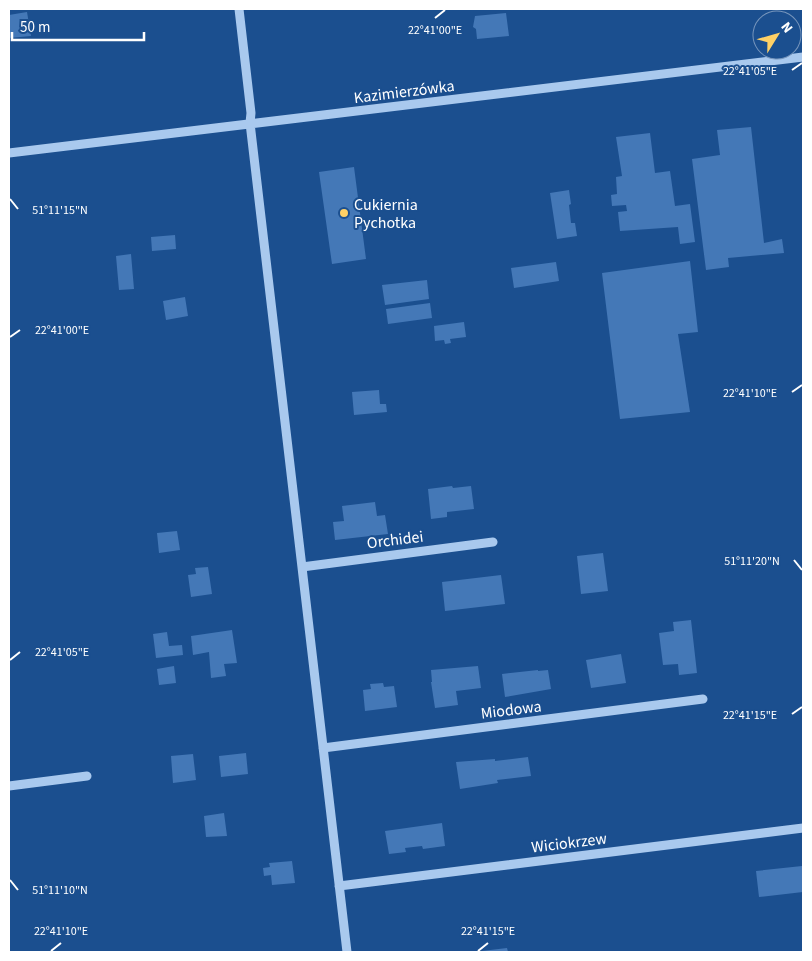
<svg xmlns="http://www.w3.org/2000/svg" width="812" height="961" font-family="'Source Sans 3',sans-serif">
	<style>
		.building { fill: #4478b7 }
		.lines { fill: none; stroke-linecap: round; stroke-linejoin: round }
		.minor { stroke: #a9c9ee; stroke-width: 9 }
		.ticks { fill: none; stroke: #fff; stroke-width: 2 }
		.poi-dot { fill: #ffd166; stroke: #1b4f8f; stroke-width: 2 }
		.labels { text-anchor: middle; stroke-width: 4; stroke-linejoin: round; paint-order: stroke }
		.street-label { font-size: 16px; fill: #fff; stroke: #1b4f8f }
		.poi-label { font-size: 16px; fill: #fff; stroke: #1b4f8f; text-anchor: start }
		.ticks-label { font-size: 12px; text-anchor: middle; fill: #fff; stroke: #1b4f8f; stroke-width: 4; stroke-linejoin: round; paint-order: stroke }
	</style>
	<rect width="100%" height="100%" fill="#1b4f8f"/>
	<path class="building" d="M27 12 31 36 9 38V15Z
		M506 13 509 36 477 39 476 29 473 27 475 16Z
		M751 127 764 243 782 239 784 253 728 258 729 267 706 270 692 159 720 155 717 130Z
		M650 133 655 173 670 171 675 206 690 204 695 242 680 244 678 227 620 231 618 212 627 211 626 205 612 206 611 195 617 194 616 177 622 176 616 137Z
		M354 167 366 259 332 264 319 172Z
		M569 190 571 204 569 205 571 223H575L577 236 557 239 550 193Z
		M175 235 176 249 152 251 151 237Z
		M131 254 134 289 119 290 116 256Z
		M690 261 698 332 678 334 690 412 620 419 602 273Z
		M556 262 559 281 514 288 511 268Z
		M427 280 429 299 385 305 382 285Z
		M185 297 188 316 166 320 163 301Z
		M430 303 432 318 388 324 386 309Z
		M464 322 466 337 450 339 451 343 445 344 444 340 435 341 434 326Z
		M379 390 380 404H386L387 412 354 415 352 392Z
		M452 486 453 488 471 486 474 509 447 512V517L431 519 428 489Z
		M375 502 377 516 385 515 388 534 335 540 333 522 344 521 342 506Z
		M177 531 180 550 159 553 157 533Z
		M603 553 608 591 581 594 577 556Z
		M208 567 212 594 191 597 188 575 196 574 195 568Z
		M501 575 505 604 445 611 442 582Z
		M691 620 697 673 679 675 678 664 663 665 659 633 674 631 673 622Z
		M232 630 237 663 224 664 226 676 211 678 209 652 193 655 191 636Z
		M167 632 169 646 182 645 183 655 156 658 153 634Z
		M621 654 626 683 591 688 586 660Z
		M174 666 176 683 159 685 157 669Z
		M478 666 481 688 456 691 458 705 435 708 431 682H432L431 670Z
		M538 670V671L548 670 551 689 505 697 502 674Z
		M383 683 384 687 394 686 397 707 365 711 363 690 371 689 370 684Z
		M246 753 248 774 221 777 219 756Z
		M193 754 196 780 173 783 171 756Z
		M528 757 531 776 497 780 498 783 460 789 456 762 495 759V761Z
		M224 813 227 836 206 837 204 816Z
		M442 823 445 846 423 849 422 846 405 848 406 852 389 854 385 831Z
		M292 861 295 883 272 885 271 875 264 876 263 868 270 867 269 863Z
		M802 866 803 892 759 897 756 871Z
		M507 948 508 952H482V951Z"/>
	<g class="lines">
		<path class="minor" d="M239 9 251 113 250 123 347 952
			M9 153 803 57
			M302 567 493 542
			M323 748 703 699
			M9 786 87 776
			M339 886 803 828"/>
	</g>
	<path class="ticks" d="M435 18 445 10M792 70 802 63M10 199 18 209M10 337 20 330M792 392 802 385M794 560 802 570M10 660 20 652M792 714 802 707M10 880 18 890M51 951 61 943M478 951 488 943"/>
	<circle class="poi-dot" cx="344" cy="213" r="5"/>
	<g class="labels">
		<g class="street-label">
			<text transform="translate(404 91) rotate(-7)" y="6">Kazimierzówka</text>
			<text transform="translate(395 539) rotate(-7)" y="6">Orchidei</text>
			<text transform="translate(511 709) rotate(-7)" y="6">Miodowa</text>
			<text transform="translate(569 842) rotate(-7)" y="6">Wiciokrzew</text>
		</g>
		<g class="poi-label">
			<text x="354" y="210">Cukiernia<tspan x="354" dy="18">Pychotka</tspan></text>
		</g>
	</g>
	<g class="ticks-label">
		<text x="435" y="34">22°41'00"E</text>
		<text x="750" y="75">22°41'05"E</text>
		<text x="60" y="214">51°11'15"N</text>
		<text x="62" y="334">22°41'00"E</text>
		<text x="750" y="397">22°41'10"E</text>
		<text x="752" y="565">51°11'20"N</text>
		<text x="62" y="656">22°41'05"E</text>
		<text x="750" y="719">22°41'15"E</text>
		<text x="60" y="894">51°11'10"N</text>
		<text x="61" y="935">22°41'10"E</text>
		<text x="488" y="935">22°41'15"E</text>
	</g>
	<rect width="812" height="961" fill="none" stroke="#ffffff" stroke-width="20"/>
	<g transform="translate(777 35) rotate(53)"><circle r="24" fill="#1b4f8f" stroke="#7695bc"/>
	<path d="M0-4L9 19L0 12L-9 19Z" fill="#ffd166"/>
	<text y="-8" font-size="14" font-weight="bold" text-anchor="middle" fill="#ffffff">N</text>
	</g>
	<path d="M12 32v8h132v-8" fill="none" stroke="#ffffff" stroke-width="2.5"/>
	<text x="20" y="32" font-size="15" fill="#ffffff" stroke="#1b4f8f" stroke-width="4" paint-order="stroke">50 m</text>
</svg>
